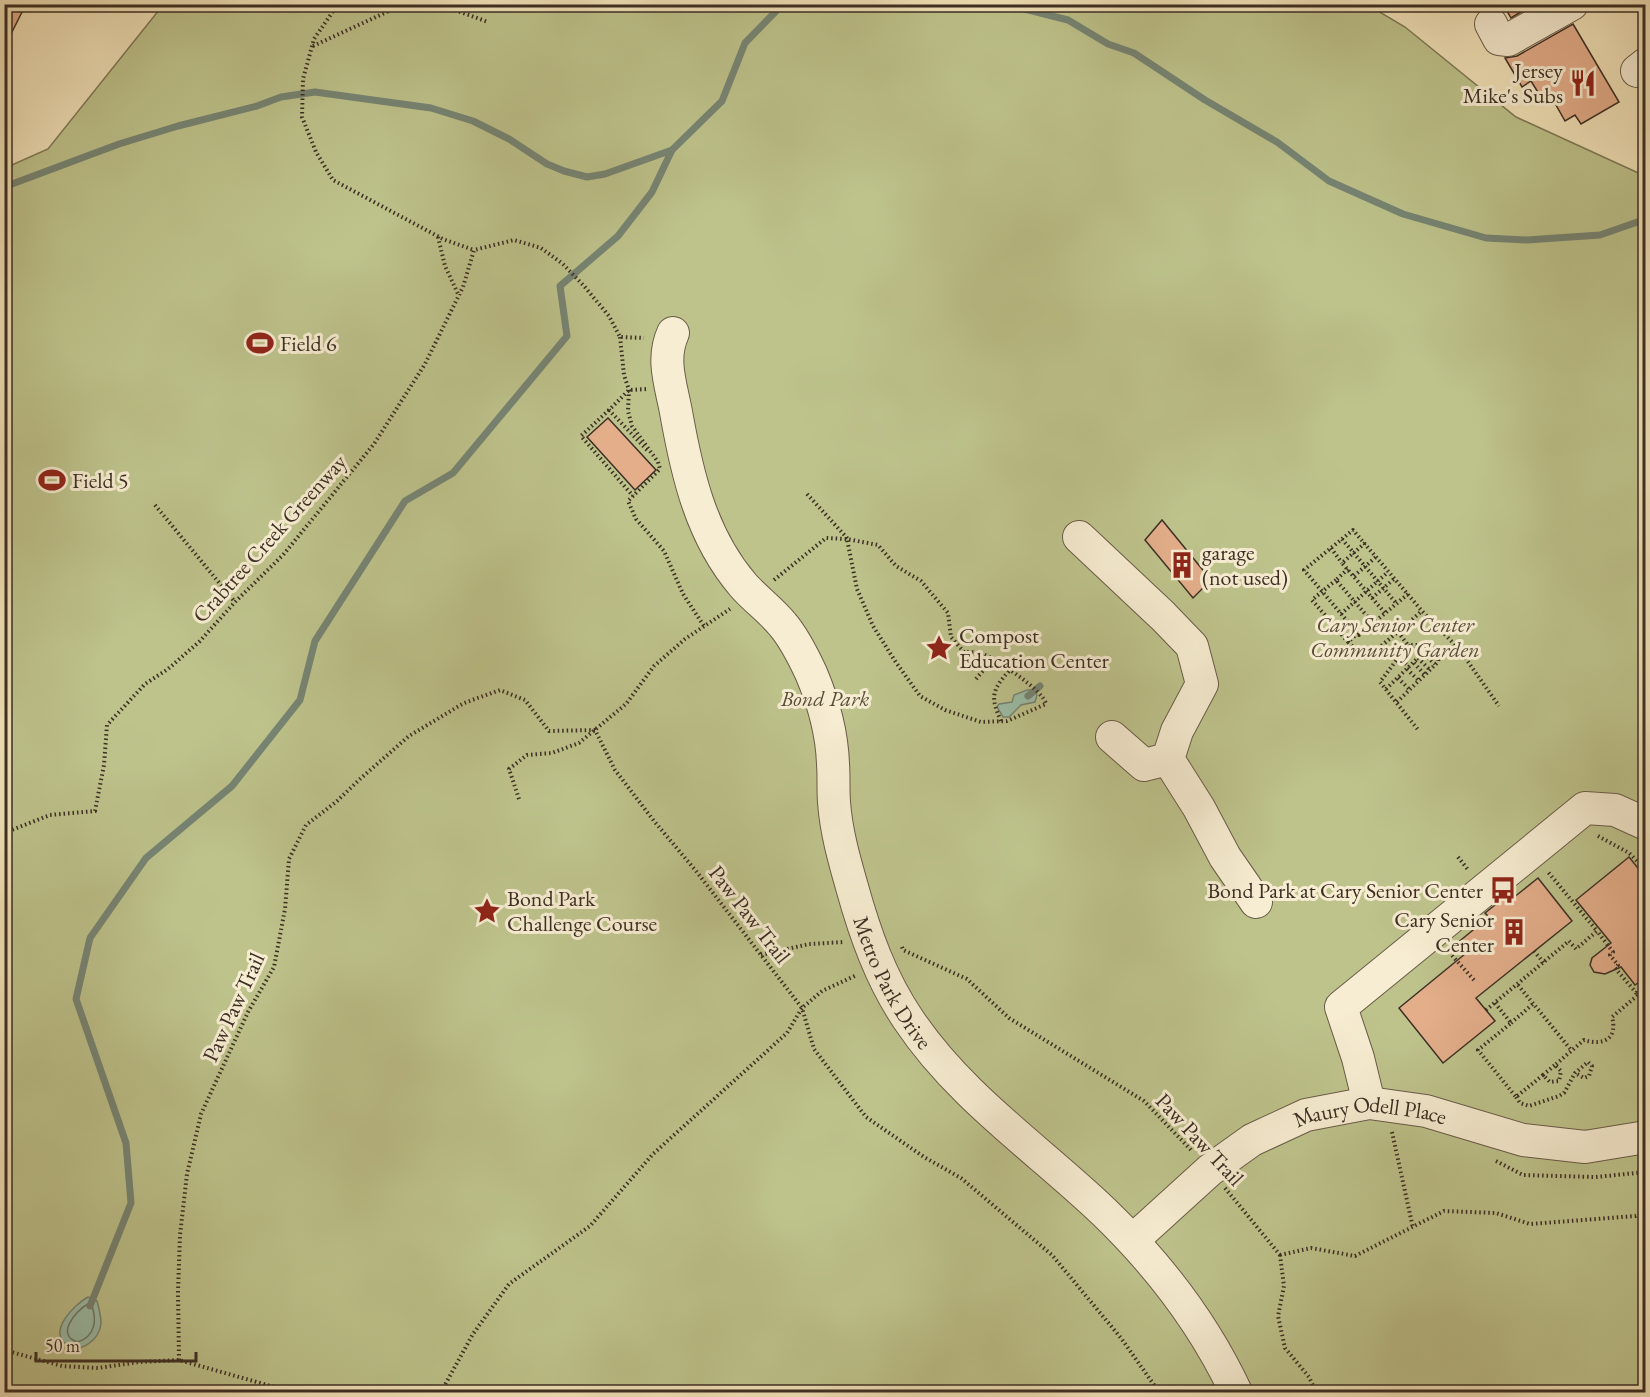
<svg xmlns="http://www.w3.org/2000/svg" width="1650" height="1397" font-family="'EB Garamond',serif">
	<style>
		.green { fill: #bec38c; stroke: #7d7958; stroke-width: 1.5 }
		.water { fill: #9cbfaa; stroke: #768574; stroke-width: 1.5 }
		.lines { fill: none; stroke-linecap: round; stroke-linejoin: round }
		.shore { stroke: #6c7767; stroke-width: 1.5 }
		.stream { stroke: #768574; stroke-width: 7 }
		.building { fill: #e4ae8b; stroke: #3c2f24; stroke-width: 1.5 }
		.minor-casing { stroke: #6a5c49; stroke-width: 34 }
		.path { stroke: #3c2f24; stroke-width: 4; stroke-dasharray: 1.5 3; stroke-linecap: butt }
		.minor { stroke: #f7edd2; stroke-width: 32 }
		.labels { text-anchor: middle; stroke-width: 6; stroke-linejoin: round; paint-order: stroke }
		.poi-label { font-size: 22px; fill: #3c2f24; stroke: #f7edd2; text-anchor: start }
		.street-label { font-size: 22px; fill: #3c2f24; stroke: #f7edd2 }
		.park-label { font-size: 22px; font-style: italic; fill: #564d39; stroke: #f7edd2 }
	</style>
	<rect width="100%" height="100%" fill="#f2e3b9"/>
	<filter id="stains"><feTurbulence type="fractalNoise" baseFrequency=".00333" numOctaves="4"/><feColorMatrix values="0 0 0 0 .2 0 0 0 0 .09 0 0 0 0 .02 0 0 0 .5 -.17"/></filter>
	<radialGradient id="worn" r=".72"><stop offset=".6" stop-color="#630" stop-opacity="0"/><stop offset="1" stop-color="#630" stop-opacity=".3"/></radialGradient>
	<path class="green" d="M163 5H1368L1405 27 1516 117 1645 176V1392H5V168L48 149Z"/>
	<path class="water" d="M1027 690H1032L1037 695 1035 702 1021 705 1009 717H1003L997 707 999 704 1012 702 1014 695Z
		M88 1297 97 1301C99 1308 101 1316 101 1324 99 1339 82 1354 67 1345 47 1331 75 1304 88 1297Z"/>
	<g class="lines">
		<path class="shore" d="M88 1304 92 1306C97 1321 95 1336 78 1342 55 1336 75 1311 88 1304Z"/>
		<path class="stream" d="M1005 4 1068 20 1108 44 1134 53 1205 100 1277 142 1329 181 1403 214 1486 238 1527 240 1600 235 1646 219
			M4 187 119 144 178 126 257 106 281 97 315 92 431 108 473 121 509 139 547 164 564 171 587 177 605 174 672 150
			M1028 696 1040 686
			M90 1306 131 1203 126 1143 76 999 90 938 146 858 232 786 300 700 315 641 405 501 453 473 567 336 560 286 618 236 652 192 672 150 722 101 745 43 783 4"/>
	</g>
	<path class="building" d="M4 4H26L4 48Z
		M1503 4H1534L1511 18Z
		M1573 24 1619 102 1581 124 1575 115 1565 121 1552 98 1544 102 1531 81 1522 87 1505 58 1517 56Z
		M608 418 656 470 635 490 587 437Z
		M1162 520 1211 580 1193 598 1145 540Z
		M1629 857 1646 878V977L1635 985 1621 967 1605 974 1594 972 1590 965 1592 958 1611 943 1576 900Z
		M1538 878 1572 921 1476 998 1495 1021 1443 1063 1399 1008 1465 954 1456 944 1489 917 1485 913 1510 893 1513 898Z"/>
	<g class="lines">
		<defs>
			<g id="minor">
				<path d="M1491 24 1499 39 1508 40 1572 4"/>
				<path d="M1637 71 1646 64"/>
				<path id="s1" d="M673 333C661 359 671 385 676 412 687 474 701 536 743 585 755 599 771 610 783 625 794 638 804 658 811 673 823 701 832 734 833 764 834 777 833 789 834 802 836 831 844 859 852 887 865 934 881 979 908 1019 960 1097 1037 1148 1104 1212 1158 1264 1204 1324 1236 1392"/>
				<path d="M1079 537 1163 616 1192 646 1202 684 1177 731 1168 759 1199 808 1225 857 1256 902"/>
				<path d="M1112 737 1144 765 1168 759"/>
				<path d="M1369 1103 1358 1058 1341 1007 1585 808 1615 810 1646 824"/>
				<path id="s2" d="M1133 1240 1210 1170 1252 1140 1306 1115 1369 1103 1426 1111 1523 1140 1585 1147 1646 1137"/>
			</g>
		</defs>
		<use href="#minor" class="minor-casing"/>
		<path class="path" d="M338 4 314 39 303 79 302 117 316 152 333 180 443 239 474 250
			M438 4 488 22
			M313 46 404 4
			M438 237 445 266 459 296
			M620 337 624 375 629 390 628 411 632 426 658 462 660 469 628 501 636 519 664 551 683 594 704 626
			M609 410 581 436 633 496
			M647 450 609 410 629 390 647 389
			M807 494 848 539
			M155 505 235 602
			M1342 539 1396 603
			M1365 543 1342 563 1385 613
			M1331 548 1342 563
			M1348 569 1336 580 1373 623
			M1354 576 1376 557
			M774 580 826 538 847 539 878 545 896 566 921 581 948 613 951 637 964 652C970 652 978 652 983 654 997 660 1043 690 1046 704L1007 721 981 722 945 710 920 696 895 661 873 626 857 589 847 539
			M1336 580 1312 600 1348 642
			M1408 594 1359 635 1304 570 1353 530 1422 611 1459 649 1499 706
			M1372 598 1394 579
			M1341 614 1388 572
			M1398 632 1408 645 1380 682 1419 731
			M1358 633 1348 642 1366 659 1422 611
			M1421 655 1423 653 1435 664
			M1399 657 1409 667
			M1418 658 1430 670
			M1414 663 1425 675
			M1407 669 1419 681
			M1398 678 1410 690
			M976 679 992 660
			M1386 689 1421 655 1408 645
			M1397 702 1438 662 1439 656 1435 649 1424 645H1408
			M1001 721C990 697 992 690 1009 671
			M519 799 509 769 527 755 552 753 579 743 626 704 654 666 685 639 730 609
			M4 833 50 815 95 811 104 765 107 725 145 684 168 669 200 641 235 602 283 555 374 444 425 364 463 287 474 250 514 240 541 248 563 264 584 286 609 316 620 337 644 338
			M1598 836 1629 853 1646 870
			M1458 857 1469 871
			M902 947 903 950 967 979 1009 1018 1144 1101 1192 1151
			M1534 951 1544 963
			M1449 952 1474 980
			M761 955 809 944 844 942
			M1518 985 1572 1051
			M1636 993 1646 985
			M1495 1003 1511 1023 1478 1050 1516 1097 1543 1075 1550 1082 1559 1081 1561 1071 1555 1065 1584 1040C1603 1046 1618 1039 1612 1017L1638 995 1615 968 1618 965 1610 955 1613 952 1597 931
			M1486 1010 1569 941 1576 949 1597 931 1548 872
			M1511 1023 1533 1004
			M1543 1075 1555 1065
			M1516 1097 1520 1103 1529 1106 1559 1096 1564 1093 1575 1073 1588 1062 1592 1066 1589 1076 1584 1078 1575 1073
			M1392 1132 1413 1228
			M1496 1161 1523 1175 1596 1177 1646 1172
			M1225 1188 1280 1255
			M1280 1255 1311 1248 1355 1256 1444 1211 1496 1213 1530 1224 1636 1216 1646 1212
			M1280 1255 1284 1286 1278 1316 1285 1348 1309 1377 1316 1392
			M4 1350 62 1366 98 1368 139 1362 179 1360 292 1392
			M179 1360 178 1292 180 1235 187 1174 201 1114 248 1012 274 967 285 909 289 859 306 825 336 802 360 779 409 736 464 703 500 690 525 700 549 731 595 730 615 770 654 821 696 871 802 1008 822 991 857 975
			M441 1392 473 1334 509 1284 590 1226 653 1154 787 1033 802 1008 814 1049 866 1117 924 1157 961 1178 1052 1255 1121 1338 1159 1392"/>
		<use href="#minor" class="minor"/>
	</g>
	<defs>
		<symbol id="restaurant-bare" viewBox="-9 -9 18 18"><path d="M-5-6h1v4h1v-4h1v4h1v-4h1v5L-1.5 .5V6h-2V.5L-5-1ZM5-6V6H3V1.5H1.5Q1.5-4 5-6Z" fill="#8f2418" stroke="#f7edd2" stroke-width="2.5" paint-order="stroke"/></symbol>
		<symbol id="stadium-bare" viewBox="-9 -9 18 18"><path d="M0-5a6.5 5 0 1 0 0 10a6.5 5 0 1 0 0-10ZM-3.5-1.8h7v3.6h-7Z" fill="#8f2418" stroke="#f7edd2" stroke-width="2.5" paint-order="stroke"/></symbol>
		<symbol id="building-bare" viewBox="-9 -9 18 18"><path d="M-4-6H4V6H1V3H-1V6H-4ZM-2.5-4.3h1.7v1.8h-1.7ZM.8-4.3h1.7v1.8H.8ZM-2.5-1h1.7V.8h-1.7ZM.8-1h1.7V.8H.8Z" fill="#8f2418" stroke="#f7edd2" stroke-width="2.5" paint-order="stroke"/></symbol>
		<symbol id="sight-bare" viewBox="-9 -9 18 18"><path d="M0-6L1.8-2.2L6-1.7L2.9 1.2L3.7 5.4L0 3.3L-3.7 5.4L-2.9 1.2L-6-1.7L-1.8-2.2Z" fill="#8f2418" stroke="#f7edd2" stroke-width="2.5" paint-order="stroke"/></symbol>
		<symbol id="bus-bare" viewBox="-9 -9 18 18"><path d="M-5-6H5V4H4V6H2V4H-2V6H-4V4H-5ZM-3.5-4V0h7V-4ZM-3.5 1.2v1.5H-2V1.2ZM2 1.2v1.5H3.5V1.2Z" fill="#8f2418" stroke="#f7edd2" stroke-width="2.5" paint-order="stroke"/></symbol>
	</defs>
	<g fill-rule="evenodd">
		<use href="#restaurant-bare" x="1564" y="64" width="38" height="38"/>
		<use href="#stadium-bare" x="241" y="324" width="38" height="38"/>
		<use href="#stadium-bare" x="33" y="461" width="38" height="38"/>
		<use href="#building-bare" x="1163" y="546" width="38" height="38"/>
		<use href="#sight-bare" x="920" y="629" width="38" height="38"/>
		<use href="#bus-bare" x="1484" y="871" width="38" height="38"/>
		<use href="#sight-bare" x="468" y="892" width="38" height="38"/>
		<use href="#building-bare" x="1495" y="913" width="38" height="38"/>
	</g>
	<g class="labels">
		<g class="poi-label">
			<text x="1563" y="78" text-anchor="end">Jersey<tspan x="1563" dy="25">Mike's Subs</tspan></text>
			<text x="280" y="351">Field 6</text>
			<text x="72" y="488">Field 5</text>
			<text x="1202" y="560">garage<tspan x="1202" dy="25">(not used)</tspan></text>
			<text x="959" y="643">Compost<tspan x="959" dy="25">Education Center</tspan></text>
			<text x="1483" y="898" text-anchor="end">Bond Park at Cary Senior Center</text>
			<text x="507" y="906">Bond Park<tspan x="507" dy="25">Challenge Course</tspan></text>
			<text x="1494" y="927" text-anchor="end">Cary Senior<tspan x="1494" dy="25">Center</tspan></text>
		</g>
		<g class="street-label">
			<text transform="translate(269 538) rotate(-48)" y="8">Crabtree Creek Greenway</text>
			<text transform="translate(750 914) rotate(52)" y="8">Paw Paw Trail</text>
			<text dy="8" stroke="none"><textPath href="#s1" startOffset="704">Metro Park Drive</textPath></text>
			<text transform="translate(233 1007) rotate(-65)" y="8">Paw Paw Trail</text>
			<text dy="8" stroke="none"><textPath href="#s2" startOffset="280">Maury Odell Place</textPath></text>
			<text transform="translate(1200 1139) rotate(47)" y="8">Paw Paw Trail</text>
		</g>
		<g class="park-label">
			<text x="1395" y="632">Cary Senior Center<tspan x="1395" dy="25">Community Garden</tspan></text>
			<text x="825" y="706">Bond Park</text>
		</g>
	</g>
	<rect width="1650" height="1397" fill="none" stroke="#f2e3b9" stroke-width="24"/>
	<rect x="6" y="6" width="1638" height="1385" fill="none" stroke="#3c2f24" stroke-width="3"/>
	<rect x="12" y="12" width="1626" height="1373" fill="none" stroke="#3c2f24" stroke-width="1.5"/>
	<path d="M36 1352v9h160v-9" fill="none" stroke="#3c2f24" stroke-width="3"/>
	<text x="45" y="1352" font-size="18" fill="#3c2f24" stroke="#f7edd2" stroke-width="4.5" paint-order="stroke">50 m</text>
	<rect width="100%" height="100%" filter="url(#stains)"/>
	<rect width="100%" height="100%" fill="url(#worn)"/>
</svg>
